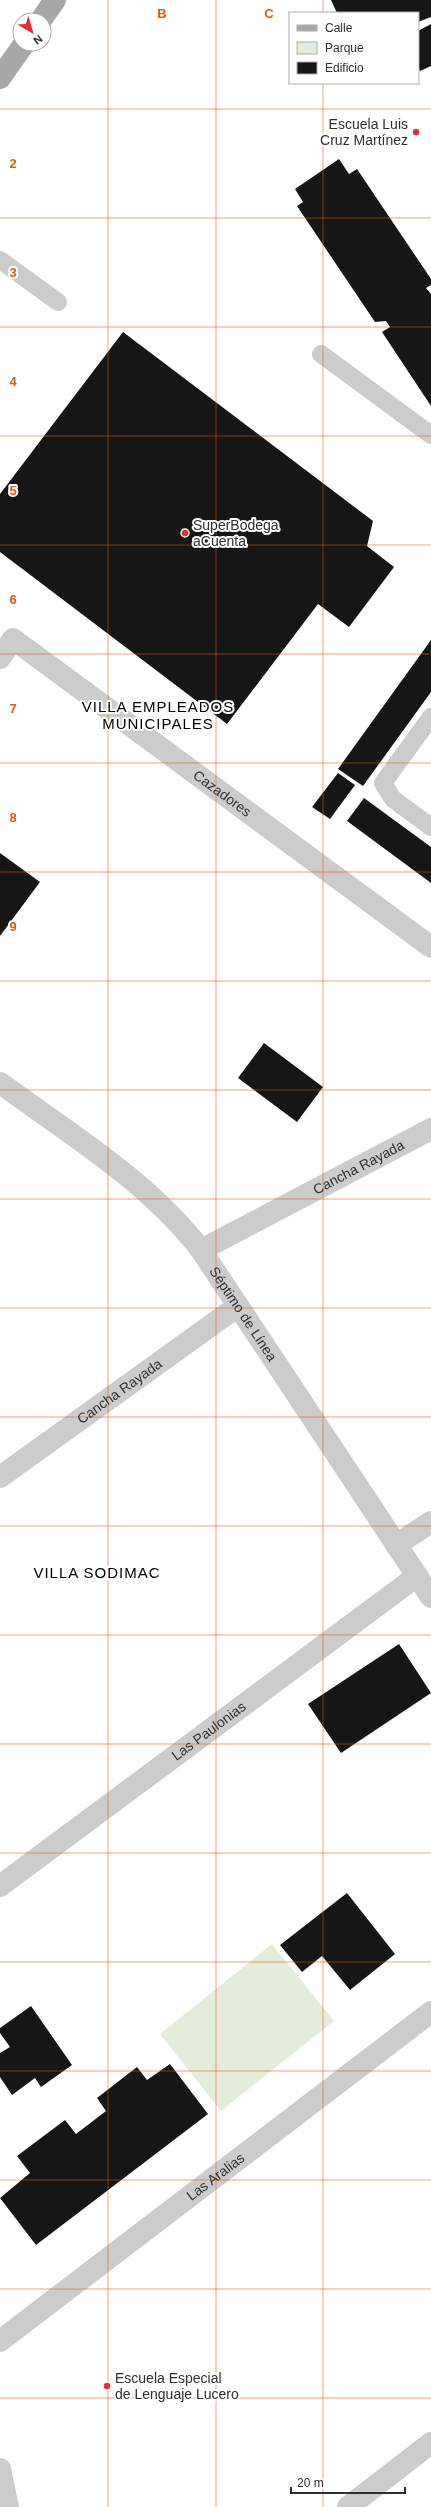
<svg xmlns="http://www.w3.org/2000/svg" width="431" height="2507" font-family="Arial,sans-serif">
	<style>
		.green { fill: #e4ecdc }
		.building { fill: #161616 }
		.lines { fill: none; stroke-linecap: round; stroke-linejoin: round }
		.lane { stroke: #ccc; stroke-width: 18 }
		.street { stroke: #ccc; stroke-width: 22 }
		.primary { stroke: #a7a7a7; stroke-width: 22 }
		.grid { fill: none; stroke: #e8590c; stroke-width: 1; stroke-opacity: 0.55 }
		.poi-dot { fill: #e92d34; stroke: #fff; stroke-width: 1.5 }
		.labels { text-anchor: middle; stroke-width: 4; stroke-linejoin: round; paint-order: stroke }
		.poi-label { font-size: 14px; fill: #2f2f2f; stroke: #fff; text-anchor: start }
		.street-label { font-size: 14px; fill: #2f2f2f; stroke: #fff }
		.neighbourhood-label { font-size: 15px; letter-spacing: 1px; fill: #000; stroke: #fff }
		.grid-label { font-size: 13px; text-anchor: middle; font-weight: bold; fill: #e8590c; stroke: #fff; stroke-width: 4; stroke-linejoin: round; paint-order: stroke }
	</style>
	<rect width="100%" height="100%" fill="#fff"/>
	<path class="green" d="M272 1944 334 2021 221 2111 160 2034Z"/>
	<path class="building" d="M331 0H431V17L418 22V13H337Z
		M431 24V66L420 71 418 67V31Z
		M339 159 349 174 357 169 431 279V285L426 288 431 294V406L382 332 390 327 386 321 375 322 297 206 303 202 295 189Z
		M123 332 373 521 367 546 394 567 349 627 318 604 227 724 0 552V494Z
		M431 640V692L363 786 338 769Z
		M338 773 355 785 330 819 312 807Z
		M364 798 431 847V883L347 821Z
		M0 853 40 882 0 936Z
		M264 1043 323 1087 297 1122 238 1078Z
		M399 1644 431 1693 341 1753 308 1704Z
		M347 1893 395 1954 350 1990 322 1956 302 1972 280 1945Z
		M31 2006 72 2065 41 2087 35 2078 12 2095 0 2077V2053L10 2047 0 2033V2028Z
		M170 2064 208 2114 36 2245 0 2198 30 2173 17 2156 65 2120 76 2134 106 2111 97 2098 137 2067 147 2080Z"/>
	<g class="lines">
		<path class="lane" d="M0 260 58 302
			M321 354 431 435
			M431 717 383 783 393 799 431 827"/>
		<g class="street">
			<path id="s1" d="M0 658 13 639 431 947"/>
			<path id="s2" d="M0 1083C70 1134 148 1181 201 1250L431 1597"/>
			<path id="s3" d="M201 1250 431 1129"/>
			<path id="s4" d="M0 1477 238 1306"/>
			<path d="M396 1545 431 1522"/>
			<path id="s5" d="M0 1886 417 1576"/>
			<path id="s6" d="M0 2341 431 2012"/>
			<path d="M0 2469 8 2507"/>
			<path d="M348 2507 431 2443"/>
		</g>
		<path class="primary" d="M41 20 55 0
			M0 78 24 44"/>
	</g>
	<path class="grid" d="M108 0V2507M216 0V2507M323 0V13M323 83V2507M0 109H431M0 218H431M0 327H431M0 436H431M0 545H431M0 654H431M0 763H431M0 872H431M0 981H431M0 1090H431M0 1199H431M0 1308H431M0 1417H431M0 1526H431M0 1635H431M0 1744H431M0 1853H431M0 1962H431M0 2071H431M0 2180H431M0 2289H431M0 2398H431"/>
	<g class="poi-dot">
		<circle cx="416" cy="132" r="4"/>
		<circle cx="185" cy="533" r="4"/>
		<circle cx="107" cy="2386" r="4"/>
	</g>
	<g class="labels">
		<g class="poi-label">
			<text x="408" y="129" text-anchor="end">Escuela Luis<tspan x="408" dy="16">Cruz Martínez</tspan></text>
			<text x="193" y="530">SuperBodega<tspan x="193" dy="16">aCuenta</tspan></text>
			<text x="115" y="2383">Escuela Especial<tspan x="115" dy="16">de Lenguaje Lucero</tspan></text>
		</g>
		<g class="street-label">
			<text dy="5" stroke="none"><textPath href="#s1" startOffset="283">Cazadores</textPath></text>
			<text dy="5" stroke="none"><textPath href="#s3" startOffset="178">Cancha Rayada</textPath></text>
			<text dy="5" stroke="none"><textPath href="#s2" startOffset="339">Séptimo de Línea</textPath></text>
			<text dy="5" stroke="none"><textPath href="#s4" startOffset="147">Cancha Rayada</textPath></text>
			<text dy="5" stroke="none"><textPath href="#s5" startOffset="260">Las Paulonias</textPath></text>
			<text dy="5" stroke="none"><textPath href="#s6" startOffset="271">Las Aralias</textPath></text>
		</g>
		<g class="neighbourhood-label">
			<text x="158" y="712">VILLA EMPLEADOS<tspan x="158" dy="17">MUNICIPALES</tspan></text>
			<text x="97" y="1578">VILLA SODIMAC</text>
		</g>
	</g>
	<g class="grid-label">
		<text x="162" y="18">B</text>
		<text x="269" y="18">C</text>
		<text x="13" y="168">2</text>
		<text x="13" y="277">3</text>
		<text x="13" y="386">4</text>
		<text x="13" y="495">5</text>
		<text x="13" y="604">6</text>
		<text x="13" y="713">7</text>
		<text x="13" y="822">8</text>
		<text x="13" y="931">9</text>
	</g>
	<rect x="289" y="12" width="130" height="72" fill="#ffffff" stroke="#acacac"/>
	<rect x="297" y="25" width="20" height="6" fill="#a7a7a7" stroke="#acacac"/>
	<text x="325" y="32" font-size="12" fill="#2f2f2f">Calle</text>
	<rect x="297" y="42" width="20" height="12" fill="#e4ecdc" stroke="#acacac"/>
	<text x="325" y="52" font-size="12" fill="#2f2f2f">Parque</text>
	<rect x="297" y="62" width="20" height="12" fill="#161616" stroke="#acacac"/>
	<text x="325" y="72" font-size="12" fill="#2f2f2f">Edificio</text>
	<g transform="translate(32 32) rotate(142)"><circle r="19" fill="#ffffff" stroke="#acacac"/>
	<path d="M0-3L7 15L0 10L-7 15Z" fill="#e92d34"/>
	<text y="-6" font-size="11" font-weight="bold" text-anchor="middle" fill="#2f2f2f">N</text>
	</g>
	<path d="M291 2487v6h114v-6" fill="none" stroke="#2f2f2f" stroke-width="2"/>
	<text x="297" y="2487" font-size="12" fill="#2f2f2f" stroke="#ffffff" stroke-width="3" paint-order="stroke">20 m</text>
</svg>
